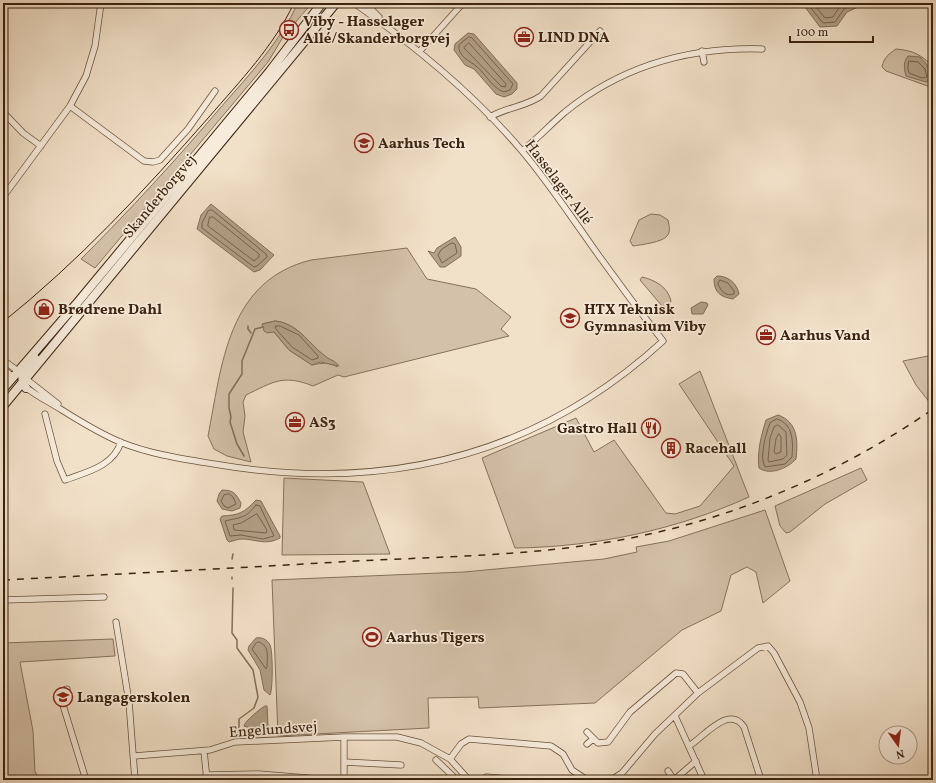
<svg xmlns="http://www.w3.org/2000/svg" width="936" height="783" font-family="Vollkorn,serif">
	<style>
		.green { fill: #d3c1a9; stroke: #86725b; fill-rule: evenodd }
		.water { fill: #b3a089; stroke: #836e57 }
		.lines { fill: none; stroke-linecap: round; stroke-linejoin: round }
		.shore { stroke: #76614b; stroke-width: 1 }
		.stream { stroke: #836e57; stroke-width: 1.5 }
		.street-casing { stroke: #68523c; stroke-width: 7 }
		.secondary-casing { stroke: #3a220d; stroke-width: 10 }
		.street { stroke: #f7ecdc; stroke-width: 5.5 }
		.secondary { stroke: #f7ecdc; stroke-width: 8 }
		.tram { stroke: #3a220d; stroke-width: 1 }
		.rail { stroke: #3a220d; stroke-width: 1.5; stroke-dasharray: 7 7; stroke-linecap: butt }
		.labels { text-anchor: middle; stroke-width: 3.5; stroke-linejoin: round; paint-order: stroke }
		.poi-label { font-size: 15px; font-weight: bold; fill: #3a220d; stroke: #f7ecdc; text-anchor: start }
		.street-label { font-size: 15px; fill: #3a220d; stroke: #f7ecdc }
	</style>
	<rect width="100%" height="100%" fill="#f2e1c9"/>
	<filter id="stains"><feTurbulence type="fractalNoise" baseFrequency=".005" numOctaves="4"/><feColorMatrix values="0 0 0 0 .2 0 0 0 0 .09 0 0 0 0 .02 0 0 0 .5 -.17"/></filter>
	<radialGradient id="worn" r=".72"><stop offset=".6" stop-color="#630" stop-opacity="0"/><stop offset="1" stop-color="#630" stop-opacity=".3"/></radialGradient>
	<path class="green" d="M298 3H312L283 37 268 62 95 268 81 259C130 210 176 160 221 107 249 75 280 42 298 3Z
		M896 49C915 51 919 54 933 66V88L886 71 882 67C884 57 889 54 896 49Z
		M651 214 660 215 668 220C669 225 671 232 667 236 663 242 640 245 633 246L630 241 639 220Z
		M407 248 427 279 476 289 511 317 501 329 509 336 344 377 338 375 313 386C283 374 273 382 246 395L243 402 245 416 243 432 251 462 227 456 214 449 208 436C222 365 227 281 311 260ZM275 321C297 323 308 342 323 355 329 360 334 360 337 367 330 362 321 363 312 365L289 350 274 332 262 324Z
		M642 277C655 280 668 287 671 301L669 305 662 306 640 280Z
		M933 355V401L930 403 916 385 903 361Z
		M700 371 749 497C676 530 595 547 515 548L482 458 576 418 594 452 614 440 666 513 675 514 700 506 734 466 679 384Z
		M861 468 867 480 825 504 790 532 786 533 780 526 775 506Z
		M284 478 363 482 390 554 282 555Z
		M765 510 790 581 763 603 756 572 747 567 731 575 721 611 682 630 595 703 479 708 478 697 428 698 429 728 278 736 272 580 464 572 604 559 637 552 636 547 669 541Z
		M113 639 115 656 20 662 33 731 35 772 41 780H3V643Z"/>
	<path class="water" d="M802 3H867L847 12 837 26 820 27Z
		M468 33 474 34 517 83V89L512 94 504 97 496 94 474 69 465 65 454 50 455 44Z
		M908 56 920 57C926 64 933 70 930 80L926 82 906 76C904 69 903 62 908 56Z
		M211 204 274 255 260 270 254 272 197 229 201 215Z
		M455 237 461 247V256L445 267H440L428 251 434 253 437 248Z
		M717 276C728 276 737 283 739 294L733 299C721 297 714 293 714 279Z
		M701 302 707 303 708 305 703 314H692L691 308Z
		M275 321C297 323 308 343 324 355 329 360 335 360 339 366L320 362 312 365 289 350 274 332 267 333 264 331 262 324Z
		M778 415C798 422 798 441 796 459 788 468 770 476 759 468 757 452 761 436 766 420Z
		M222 490C234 490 236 494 241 503L240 508 232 511 222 509 217 501 219 494Z
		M256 500 261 501 280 536V538C266 546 255 539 242 539 238 539 233 541 229 542L227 540 220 519 222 516C239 515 244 513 256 500Z
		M256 638C262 637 267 639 270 645 273 651 273 690 270 695L264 690 260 670 248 650 249 646Z
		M265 706H267L268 726 254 729 244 726C244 722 261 708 265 706Z"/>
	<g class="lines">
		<path class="shore" d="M807 3 823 23 835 22 844 9 856 3
			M813 3 825 18 833 17 840 6 845 3
			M469 37 472 38 513 84 510 90 504 92C492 88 486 74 476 66 470 61 457 56 459 45Z
			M469 43 506 84 505 87 501 86 464 48Z
			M909 61 918 62 925 69 927 77 922 78 909 73 908 69Z
			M212 210 266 254 267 257 257 266 254 267 202 228V223L208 211Z
			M210 217H213L259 254V257L254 261 208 226Z
			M452 243 455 244 457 253 442 263 438 255 441 250Z
			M720 280 728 283 734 291V294C726 297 721 291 718 284Z
			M276 326H280L299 335 318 356V358L312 360 292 347 276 329Z
			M777 419C794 424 793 443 792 457L785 464 765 467C759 458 766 433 770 423Z
			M778 425 786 432 787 455 783 459 769 462 768 460 770 438 774 427Z
			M779 434 781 437V452L776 454 774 452 776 439Z
			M229 494 233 497 236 504 228 508 224 506 221 501 224 495Z
			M256 505 260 506 274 536 263 539 241 535 230 536 225 521C241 517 245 519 256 505Z
			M257 514 267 530 266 533 234 530 233 525 241 523Z
			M259 642C270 646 267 657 267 667L266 669 252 649 256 643Z"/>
		<path class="stream" d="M248 326V329L251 333
			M244 456 237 444 230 422 231 417 229 408V394L242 374V361L255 329 263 327
			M232 559 233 554
			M232 577V579
			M233 588 232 633 237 640V648L253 670 258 697 254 708 239 719V727L235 732"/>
		<defs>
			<path id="street" d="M365 3 379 17
				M702 51 704 62
				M419 52 463 3
				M70 106 144 161 153 162 160 160 188 129 215 91
				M3 112 23 133 41 146
				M490 117C507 107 525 107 541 96L600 31
				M522 151C537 139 551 124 565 112 622 66 690 47 762 49
				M3 197 70 106 86 76 95 46 101 3
				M3 360 18 371
				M3 369 13 377
				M26 379 58 404
				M24 386C35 395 49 402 62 410 81 422 99 433 120 442 149 454 183 459 214 464 383 493 535 458 663 341 636 307 610 272 585 236 565 208 545 178 522 151 475 95 414 45 354 3
				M45 414 57 461 65 480C86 472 113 467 121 442
				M3 600 104 597
				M116 622 129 702 135 780
				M67 689 59 692 86 780
				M675 716 704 780
				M587 732 598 743 608 742 630 712 676 673 683 674 698 693
				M344 737V780
				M587 744 593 739
				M689 746C704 737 729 704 744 727L761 780
				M204 751 207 780
				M134 756 210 750 235 742 344 737H397L421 743 450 759 469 780
				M450 759 461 744 469 739 551 746 563 754 572 770 587 780
				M436 760 457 780
				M344 762 401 765
				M668 771 674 780
				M206 775 259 774 319 779
				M482 780 486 777 521 780
				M611 780 622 773 655 734 698 693 758 648 768 646 774 653 800 702 809 728 817 780
				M674 780 696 761"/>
			<path id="secondary" d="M26 388C17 376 27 368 35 358
				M3 389 78 302 270 71 322 3
				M3 406 336 3"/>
		</defs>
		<use href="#street" class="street-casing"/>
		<use href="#secondary" class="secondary-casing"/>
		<use href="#street" class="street"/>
		<use href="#secondary" class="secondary"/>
		<path class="tram" d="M3 322C79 261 145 190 209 117 240 81 274 46 294 3"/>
		<path class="rail" d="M3 580C120 574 238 568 355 561 435 557 516 556 596 544 717 526 832 479 933 409"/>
	</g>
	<defs>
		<symbol id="bus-ring" viewBox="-11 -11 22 22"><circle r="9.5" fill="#f7ecdc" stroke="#8f2418" stroke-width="1.5"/><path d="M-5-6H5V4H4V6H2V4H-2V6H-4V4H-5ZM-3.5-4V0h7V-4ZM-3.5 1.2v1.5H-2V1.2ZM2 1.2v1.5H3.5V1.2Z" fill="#8f2418"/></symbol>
		<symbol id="office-ring" viewBox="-11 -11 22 22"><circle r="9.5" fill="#f7ecdc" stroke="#8f2418" stroke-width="1.5"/><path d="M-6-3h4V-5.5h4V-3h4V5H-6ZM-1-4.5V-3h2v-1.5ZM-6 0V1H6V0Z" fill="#8f2418"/></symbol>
		<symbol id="university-ring" viewBox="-11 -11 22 22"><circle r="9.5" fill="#f7ecdc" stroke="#8f2418" stroke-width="1.5"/><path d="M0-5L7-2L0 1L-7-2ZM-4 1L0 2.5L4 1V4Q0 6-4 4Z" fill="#8f2418"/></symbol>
		<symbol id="shop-ring" viewBox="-11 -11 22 22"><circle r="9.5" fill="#f7ecdc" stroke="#8f2418" stroke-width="1.5"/><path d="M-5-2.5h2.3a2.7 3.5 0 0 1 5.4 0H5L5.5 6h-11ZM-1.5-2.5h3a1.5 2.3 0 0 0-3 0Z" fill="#8f2418"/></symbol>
		<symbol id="restaurant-ring" viewBox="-11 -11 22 22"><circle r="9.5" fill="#f7ecdc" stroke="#8f2418" stroke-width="1.5"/><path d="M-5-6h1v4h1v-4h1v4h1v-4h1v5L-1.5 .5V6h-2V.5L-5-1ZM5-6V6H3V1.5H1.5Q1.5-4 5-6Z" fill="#8f2418"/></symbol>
		<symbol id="building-ring" viewBox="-11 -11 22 22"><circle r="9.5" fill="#f7ecdc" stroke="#8f2418" stroke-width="1.5"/><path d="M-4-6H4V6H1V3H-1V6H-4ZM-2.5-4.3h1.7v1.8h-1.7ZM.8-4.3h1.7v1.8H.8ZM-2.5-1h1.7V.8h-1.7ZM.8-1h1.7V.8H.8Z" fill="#8f2418"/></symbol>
		<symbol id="stadium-ring" viewBox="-11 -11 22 22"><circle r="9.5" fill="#f7ecdc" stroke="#8f2418" stroke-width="1.5"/><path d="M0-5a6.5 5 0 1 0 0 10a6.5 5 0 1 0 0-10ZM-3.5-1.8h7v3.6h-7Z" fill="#8f2418"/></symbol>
		<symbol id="school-ring" viewBox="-11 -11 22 22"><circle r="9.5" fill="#f7ecdc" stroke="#8f2418" stroke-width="1.5"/><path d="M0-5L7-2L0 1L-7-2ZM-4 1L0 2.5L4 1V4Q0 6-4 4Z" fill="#8f2418"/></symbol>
	</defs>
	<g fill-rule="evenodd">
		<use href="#bus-ring" x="278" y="19" width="22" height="22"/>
		<use href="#office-ring" x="513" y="26" width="22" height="22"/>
		<use href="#university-ring" x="353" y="132" width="22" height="22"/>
		<use href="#shop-ring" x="33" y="298" width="22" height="22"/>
		<use href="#university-ring" x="559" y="307" width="22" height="22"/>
		<use href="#office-ring" x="755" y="324" width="22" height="22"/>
		<use href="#office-ring" x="284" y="411" width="22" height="22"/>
		<use href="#restaurant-ring" x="640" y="417" width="22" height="22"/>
		<use href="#building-ring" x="660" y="437" width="22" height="22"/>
		<use href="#stadium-ring" x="361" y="626" width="22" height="22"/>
		<use href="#school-ring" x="52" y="686" width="22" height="22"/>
	</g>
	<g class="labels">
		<g class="poi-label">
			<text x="303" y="26">Viby - Hasselager<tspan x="303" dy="17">Allé/Skanderborgvej</tspan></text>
			<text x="538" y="42">LIND DNA</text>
			<text x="378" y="148">Aarhus Tech</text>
			<text x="58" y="314">Brødrene Dahl</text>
			<text x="584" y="314">HTX Teknisk<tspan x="584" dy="17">Gymnasium Viby</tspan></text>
			<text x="780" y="340">Aarhus Vand</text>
			<text x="309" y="427">AS3</text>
			<text x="637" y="433" text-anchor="end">Gastro Hall</text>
			<text x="685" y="453">Racehall</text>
			<text x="386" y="642">Aarhus Tigers</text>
			<text x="77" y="702">Langagerskolen</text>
		</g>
		<g class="street-label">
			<text transform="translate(559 182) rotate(53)" y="5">Hasselager Allé</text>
			<text transform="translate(159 196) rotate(-50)" y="5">Skanderborgvej</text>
			<text transform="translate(273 729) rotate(-4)" y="5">Engelundsvej</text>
		</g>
	</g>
	<rect width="936" height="783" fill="none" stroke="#f2e1c9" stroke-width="16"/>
	<rect x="4" y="4" width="928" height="775" fill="none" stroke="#3a220d" stroke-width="2"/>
	<rect x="8" y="8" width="920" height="767" fill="none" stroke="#3a220d"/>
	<g transform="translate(898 745) rotate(166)"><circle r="19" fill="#f7ecdc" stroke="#ab9b89"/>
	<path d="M0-3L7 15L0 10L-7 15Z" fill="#8f2418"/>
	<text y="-6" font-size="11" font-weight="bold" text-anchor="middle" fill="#3a220d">N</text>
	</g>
	<path d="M790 36v6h83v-6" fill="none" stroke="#3a220d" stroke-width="2"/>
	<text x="796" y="36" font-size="12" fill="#3a220d" stroke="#f7ecdc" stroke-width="3" paint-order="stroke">100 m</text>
	<rect width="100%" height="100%" filter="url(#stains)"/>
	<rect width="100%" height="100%" fill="url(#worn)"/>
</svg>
